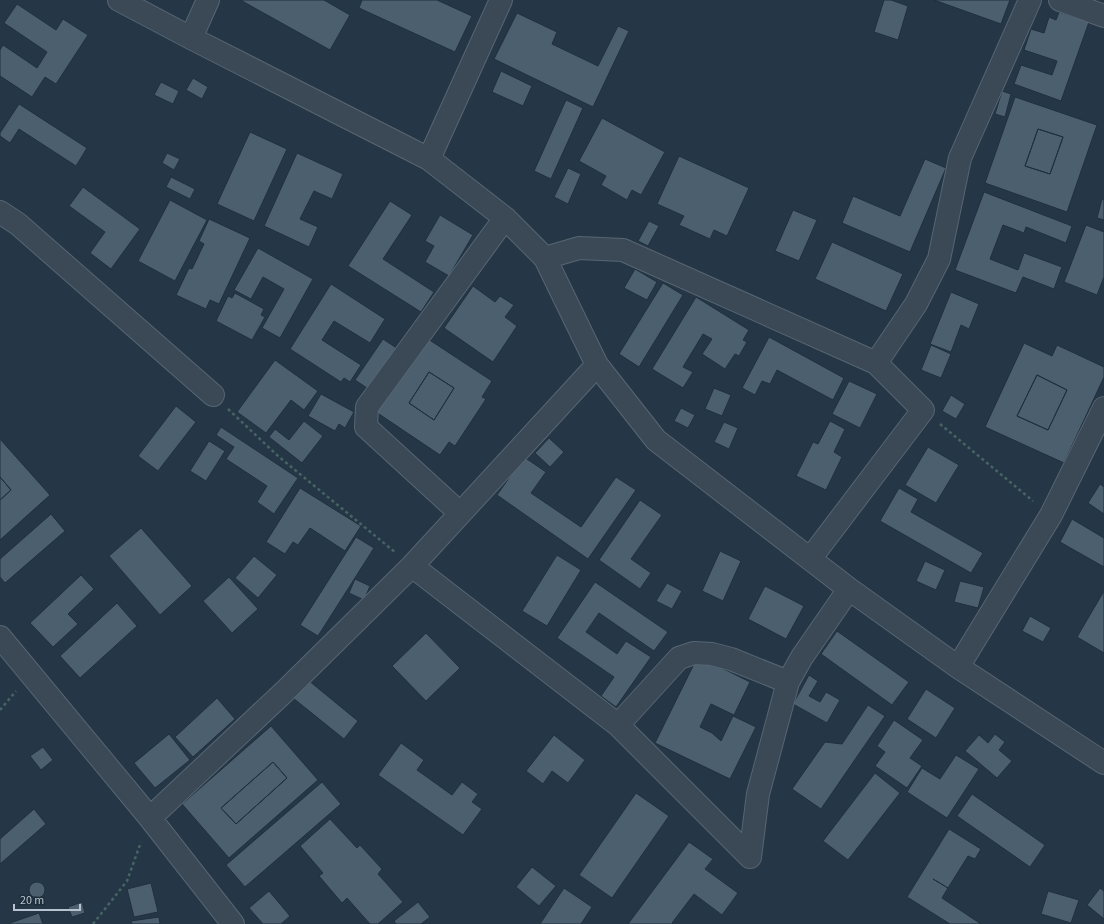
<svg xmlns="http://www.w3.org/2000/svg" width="1104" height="924" font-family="'Source Sans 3',sans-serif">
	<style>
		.building { fill: #4b5f6e; stroke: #20303d; fill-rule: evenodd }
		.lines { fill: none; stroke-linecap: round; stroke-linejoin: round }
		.minor-casing { stroke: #586672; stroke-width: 24 }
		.path { stroke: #476464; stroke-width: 2.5; stroke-dasharray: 3 3; stroke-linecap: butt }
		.minor { stroke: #3a4955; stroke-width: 22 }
	</style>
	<rect width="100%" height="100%" fill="#253746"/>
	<path class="building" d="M243 0H324L350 15 330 50 242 1Z
		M362 0H437L472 16 455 52 359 8Z
		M884 0H891L908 6 898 40 874 32Z
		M934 0H1010L1001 24Z
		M17 4 56 30 63 19 88 35 56 84 45 77 32 97 0 76V50L3 45 37 68 47 52 4 23Z
		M1059 12 1089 22 1061 101 1014 84 1021 65 1052 75 1057 61 1024 50 1031 29 1044 33 1049 17 1056 20Z
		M517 13 557 32 552 44 598 66 618 26 629 31 593 107 494 59Z
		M501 71 532 86 523 106 492 92Z
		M193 78 208 87 202 99 186 90Z
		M161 82 179 91 173 104 154 95Z
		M1002 91 1011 94 1005 117 995 114Z
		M1015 97 1097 125 1067 212 985 183ZM1038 129 1063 137 1050 174 1025 166Z
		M566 100 583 108 551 179 534 171Z
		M19 104 87 148 76 166 19 129 10 143 0 136V133Z
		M602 118 665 152 641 195 632 190 627 200 601 185 606 176 579 161Z
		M1038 129 1063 137 1050 174 1025 166Z
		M250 132 287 149 254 221 217 204Z
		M167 153 180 159 174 170 162 163Z
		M297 153 343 174 332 199 314 191 300 219 318 227 309 247 264 226Z
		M679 156 749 188 727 236 714 230 710 239 679 225 684 216 657 204Z
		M925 159 946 168 910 252 842 223 853 196 900 216Z
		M568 168 581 174 568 204 554 197Z
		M171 177 195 189 190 199 166 187Z
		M83 187 140 229 111 269 90 253 105 232 69 206Z
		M984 192 1072 226 1066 243 1026 227 1024 233 1003 225 990 259 1018 270 1024 253 1062 267 1054 289 1023 277 1016 293 955 270Z
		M1102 199 1104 200V220L1097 218Z
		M170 200 207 220 175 281 138 261Z
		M390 201 412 215 383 259 434 292 421 312 348 266Z
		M793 210 817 220 799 261 775 251Z
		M440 215 473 235 449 276 425 262 434 246 425 241Z
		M209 219 250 238 219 304 210 300 206 309 176 295 189 268 192 269 204 244 199 241Z
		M649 221 659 226 648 246 638 241Z
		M1086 225 1104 232V277L1097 295 1064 282Z
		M832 242 903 274 886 311 815 279Z
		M258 248 313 279 280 338 262 328 284 289 263 277 251 299 234 290Z
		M635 269 657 282 647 300 624 288Z
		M663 283 683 295 639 367 619 354Z
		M331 284 385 319 370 343 334 321 322 340 361 365 350 382 344 378 341 382 290 349Z
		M473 286 495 302 500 296 514 305 505 317 517 326 493 362 444 328Z
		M951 292 979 304 969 329 961 325 951 352 930 344Z
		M235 293 264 309 261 315 265 317 252 340 216 321 228 296 232 298Z
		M696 297 749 330 743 340 747 342 739 356 735 354 725 369 702 354 712 339 703 334 683 367 693 372 683 388 652 369Z
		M425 337 492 381 482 397 486 399 455 446 449 442 440 455 376 412ZM429 372 454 388 434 420 409 403Z
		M769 337 844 378 833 400 777 370 770 384 762 381 755 395 742 388Z
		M383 339 398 349 370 390 355 380Z
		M1024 343 1052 356 1057 345 1104 367V377L1064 463 985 427ZM1037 375 1067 390 1048 430 1017 416Z
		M931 345 951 354 941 378 921 370Z
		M275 360 318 391 304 410 291 400 266 433 237 412Z
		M429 372 454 388 434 420 409 403Z
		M1037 375 1067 390 1048 430 1017 416Z
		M849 381 877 394 860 428 832 414Z
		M714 388 731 395 722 416 705 409Z
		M321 394 354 412 345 428 339 424 335 431 308 416Z
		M951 395 965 404 956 419 942 411Z
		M176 406 196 422 158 471 138 456Z
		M681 408 695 415 688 428 674 421Z
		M304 421 323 436 302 463 269 437 275 429 289 440Z
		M830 421 845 429 834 452 842 457 826 490 796 476 813 442 818 444Z
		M724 422 738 428 729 449 714 442Z
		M221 427 298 478 274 514 257 502 267 486 226 459 234 447 216 435Z
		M549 438 564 452 550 467 535 453Z
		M0 439 50 495 0 540V500L11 490 0 477Z
		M209 441 225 451 206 481 190 471Z
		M928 447 959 465 936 503 905 485Z
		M524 457 546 472 531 493 581 527 616 477 636 490 588 559 497 495Z
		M0 477 11 490 0 500Z
		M1100 484 1104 487V514L1088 503Z
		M300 488 361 526 345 551 310 528 298 545 293 542 285 554 266 542Z
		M899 488 918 499 911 512 983 553 971 573 880 521Z
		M640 500 662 515 631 559 651 573 640 589 599 560Z
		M51 514 65 531 5 583 0 577V559Z
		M1072 519 1104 538V567L1060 542Z
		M141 528 192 586 160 615 109 556Z
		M356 537 374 548 318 636 300 625Z
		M720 551 741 561 723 601 702 591Z
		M557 555 581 570 547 626 522 611Z
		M254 556 277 575 258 598 235 578Z
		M925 561 945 570 936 590 916 581Z
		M81 575 94 589 68 614 78 624 53 647 30 623Z
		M229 577 258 609 232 633 203 601Z
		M355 579 370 586 364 600 349 593Z
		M960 581 984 587 978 608 954 602Z
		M595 582 668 632 654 651 599 613 586 632 617 654 626 641 651 657 616 707 601 696 614 677 557 638Z
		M667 583 682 591 672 609 656 601Z
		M765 586 804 606 786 639 748 619Z
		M1104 591V653L1077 637Z
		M117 603 137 626 80 678 60 656Z
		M1030 616 1051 628 1043 642 1022 631Z
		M837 631 909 682 892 705 821 654Z
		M426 633 460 668 426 701 392 666Z
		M698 656 750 682 734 715 711 704 700 727 712 733 721 741 733 716 756 727 730 779 655 743Z
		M809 675 818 681 809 696 820 702 826 692 840 700 827 723 793 704Z
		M308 680 358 721 344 739 293 698Z
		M926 689 955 708 936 738 907 719Z
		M217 698 235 719 193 757 175 737Z
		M868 705 885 716 821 809 792 789 825 742 842 744Z
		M894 720 923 740 910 758 922 766 907 788 875 766 885 752 877 746Z
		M271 726 318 780 229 858 182 804ZM273 762 287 778 236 824 221 808Z
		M169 734 190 760 155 788 134 763Z
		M995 734 1005 742 999 750 1012 761 997 778 965 751 979 735 988 743Z
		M554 735 585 760 568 783 552 771 543 784 526 771Z
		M401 743 424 760 417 770 452 795 462 782 478 794 472 802 482 809 463 835 378 775Z
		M43 747 53 760 41 770 30 756Z
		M956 755 979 769 947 818 907 792 922 768 940 779Z
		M273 762 287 778 236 824 221 808Z
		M875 773 900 793 848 860 823 841Z
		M322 782 341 804 245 887 226 865Z
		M636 793 669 816 612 898 579 875Z
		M972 794 1045 845 1030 867 957 816Z
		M34 809 46 824 0 864V839Z
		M330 819 357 848 360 845 382 869 378 874 403 902 378 924H370L347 898 342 903 319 876 323 873 300 846Z
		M949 829 981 849 975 859 968 856 948 888 933 879 948 888 942 898 981 924H950L907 897Z
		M689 842 713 859 705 869 738 893 722 915 694 894 672 923 673 924H628Z
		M532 867 556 886 539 906 516 887Z
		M29 890a8 8 0 1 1 16 0a8 8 0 1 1-16 0Z
		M151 883 158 912 134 917 127 889Z
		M564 888 592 907 581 924H540Z
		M1100 888 1104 891V919L1087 905Z
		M269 891 290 916 281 924H263L249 908Z
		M1048 891 1079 900 1071 923 1041 914Z
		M82 902 85 913 72 917 68 907Z
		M418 902 430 917 421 924H396L394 921Z
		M39 913 43 924H10V923Z
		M159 917 160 924H132L131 921Z"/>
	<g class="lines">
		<defs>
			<path id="minor" d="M119 0 191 38 429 159 505 218 545 258 597 365 656 440 849 589 958 667 1104 763
				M1060 0 1104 16
				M191 38 208 0
				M429 159 501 0
				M0 212 18 224 213 395
				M545 258 579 248 623 250 876 363 923 410 810 559
				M876 363 916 304 939 259 960 158 1030 0
				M460 513 366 427 367 407 505 218
				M412 566 618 725 750 857
				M0 637 150 818 233 924
				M958 667 1051 515 1104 408
				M618 725 679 658 694 653 712 654 731 659 788 682 802 657 849 589
				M150 818 284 692 412 566 597 365
				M750 857 758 794 788 682"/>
		</defs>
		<use href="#minor" class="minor-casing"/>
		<path class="path" d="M228 409 278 456 396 553
			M940 424 1033 501
			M0 710 16 691
			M93 924 127 881 141 842"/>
		<use href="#minor" class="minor"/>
	</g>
	<path d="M14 904v6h66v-6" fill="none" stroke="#b7c3ce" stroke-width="2"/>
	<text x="20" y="904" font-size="12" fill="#b7c3ce" stroke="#1e2e3b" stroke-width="3" paint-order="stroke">20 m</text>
</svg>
